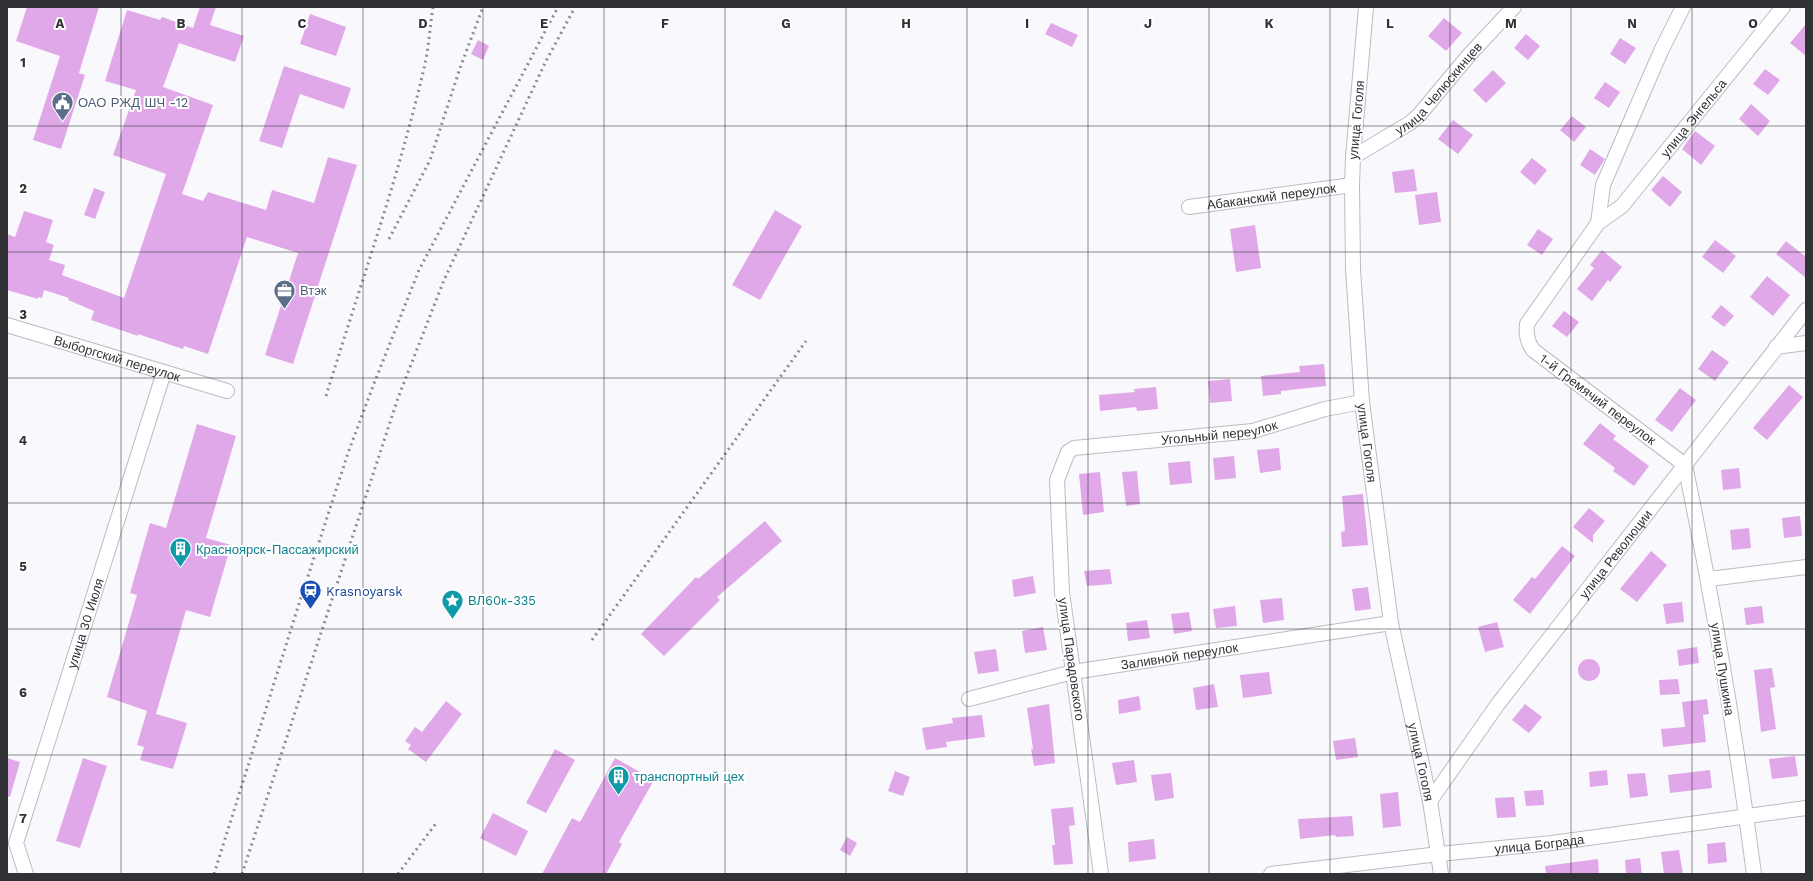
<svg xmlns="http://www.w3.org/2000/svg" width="1813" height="881" font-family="'Work Sans',sans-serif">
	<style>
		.building { fill: #e0a8e8 }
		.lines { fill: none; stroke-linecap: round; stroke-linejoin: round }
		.minor-casing { stroke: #babcc5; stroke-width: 16 }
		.minor { stroke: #fff; stroke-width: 14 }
		.rail { stroke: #8b8c8f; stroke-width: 3; stroke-dasharray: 2 4; stroke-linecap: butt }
		.grid { fill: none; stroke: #313235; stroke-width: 1; stroke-opacity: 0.55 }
		.labels { text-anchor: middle; stroke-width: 4; stroke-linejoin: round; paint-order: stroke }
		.street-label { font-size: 13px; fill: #313235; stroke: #fff }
		.service-label { font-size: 13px; fill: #4e5e75; stroke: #fff; text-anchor: start }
		.culture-label { font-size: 13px; fill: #0d838f; stroke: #fff; text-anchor: start }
		.transit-label { font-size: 13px; fill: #164399; stroke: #fff; text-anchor: start }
		.grid-label { font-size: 13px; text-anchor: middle; font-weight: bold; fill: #313235; stroke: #fff; stroke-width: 4; stroke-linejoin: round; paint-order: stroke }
	</style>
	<rect width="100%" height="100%" fill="#f9f9fd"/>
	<path class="building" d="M27 7H99L79 73 85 75 61 149 33 140 60 56 16 41Z
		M200 7H216L210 25 244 36 235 62 179 43 163 87 213 105 182 194 203 201 208 192 266 210 272 190 314 203 328 157 357 165 293 364 265 355 298 253 247 237 208 354 184 346 183 349 138 334V336L91 320 94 311 68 300 69 298 44 290 42 298 38 297V299L7 290V234L15 237 24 211 53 220 46 242 54 245 49 260 65 265 62 275 124 298 166 174 113 155 136 90 105 81 127 10 160 20 162 17 193 28Z
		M310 14 346 27 336 56 300 44Z
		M1444 18 1462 33 1446 51 1428 36Z
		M1051 23 1078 35 1072 47 1045 34Z
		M1806 24V56L1790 43Z
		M1526 34 1540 46 1528 60 1514 48Z
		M1620 38 1636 48 1625 64 1610 54Z
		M478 40 489 46 483 60 471 54Z
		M284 66 351 88 344 109 300 94 282 148 259 141Z
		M1765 69 1780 80 1768 95 1753 84Z
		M1493 70 1506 83 1486 103 1473 90Z
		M1605 82 1620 92 1609 108 1594 98Z
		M1751 104 1770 121 1758 136 1739 119Z
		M1572 116 1586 127 1574 142 1560 130Z
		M1453 120 1473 135 1458 154 1438 139Z
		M1695 131 1715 146 1701 165 1682 149Z
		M1590 149 1605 159 1595 175 1580 165Z
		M1532 158 1547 170 1535 185 1520 172Z
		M1414 169 1417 191 1395 193 1392 172Z
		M1663 176 1682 192 1670 207 1651 190Z
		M94 188 105 192 95 219 84 215Z
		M1437 192 1441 222 1419 225 1415 195Z
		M775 210 802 226 760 300 732 285Z
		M1255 225 1261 268 1236 272 1230 229Z
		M1538 229 1553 239 1542 255 1527 245Z
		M1715 240 1736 256 1723 273 1702 257Z
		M1786 241 1806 257V278L1776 254Z
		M1602 250 1622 267 1610 282 1608 280 1592 301 1577 289 1594 268 1590 265Z
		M1767 276 1790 295 1773 316 1750 297Z
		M1721 305 1734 316 1724 327 1711 317Z
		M1564 311 1579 322 1567 337 1552 326Z
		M1712 350 1729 362 1715 381 1698 369Z
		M1324 364 1326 386 1281 391V394L1263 396 1261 376 1300 372 1299 366Z
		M1230 379 1232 401 1210 403 1208 381Z
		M1789 385 1803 397 1767 440 1753 428Z
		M1156 387 1158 409 1137 411 1136 407 1100 411 1099 395 1135 392 1134 389Z
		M1680 388 1696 400 1672 432 1655 420Z
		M1600 423 1616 436 1613 439 1649 466 1634 486 1613 471 1615 468 1583 444Z
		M197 424 236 436 206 538 231 545 210 617 186 610 156 714 187 723 173 769 140 760 144 747 137 745 147 711 150 712 107 697 137 595 130 593 150 523 166 528Z
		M1279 448 1281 470 1260 473 1257 450Z
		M1234 456 1236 478 1215 480 1213 458Z
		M1190 461 1192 483 1170 485 1168 463Z
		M1739 468 1741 488 1723 490 1721 470Z
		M1137 471 1140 504 1126 506 1122 472Z
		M1100 472 1104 512 1083 515 1079 474Z
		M1363 494 1368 545 1342 547 1341 532 1345 531 1342 496Z
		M1589 508 1605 521 1593 535V543L1573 527Z
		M1800 516 1802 536 1784 538 1782 518Z
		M765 521 782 541 717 597 720 600 664 656 641 634 696 577 698 579Z
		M1749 528 1751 548 1732 550 1730 530Z
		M1562 546 1575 556 1530 614 1513 600 1532 577 1535 579Z
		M1651 551 1667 565 1637 602 1620 589Z
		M1110 569 1112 584 1087 586 1084 571Z
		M1033 576 1036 593 1014 597 1012 580Z
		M1368 587 1371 609 1355 611 1352 589Z
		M1282 598 1284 620 1263 623 1260 600Z
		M1682 602 1684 622 1666 624 1663 604Z
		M1235 606 1237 626 1216 628 1213 609Z
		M1762 606 1764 623 1746 625 1744 608Z
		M1189 612 1192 631 1174 634 1171 614Z
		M1147 620 1150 638 1128 641 1126 623Z
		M1497 622 1504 647 1485 652 1478 627Z
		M1043 627 1047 650 1025 653 1022 631Z
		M1697 647 1699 663 1679 666 1677 650Z
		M996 649 999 671 978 674 974 652Z
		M1578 670a11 11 0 1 1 22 0a11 11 0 1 1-22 0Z
		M1772 668 1775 687 1770 688 1776 729 1761 732 1754 670Z
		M1269 672 1272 694 1243 698 1240 675Z
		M1678 679 1680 694 1660 695 1659 680Z
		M1214 684 1218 707 1196 710 1193 688Z
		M1139 696 1141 710 1119 714 1118 700Z
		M1707 699 1709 714 1703 715 1706 742 1663 747 1661 729 1685 727 1682 702Z
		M446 701 462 714 426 762 408 749 411 745 405 741 415 727 422 732Z
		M1049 704 1055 763 1034 766 1031 749H1033L1027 708Z
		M1525 704 1542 717 1529 733 1512 720Z
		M982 715 985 737 946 742 947 747 926 750 922 728 953 723 952 718Z
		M1355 738 1358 757 1336 760 1333 741Z
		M555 749 575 760 546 813 526 803Z
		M1795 756 1798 776 1772 779 1769 759Z
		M7 758 20 762 10 797 7 796Z
		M83 758 107 766 80 848 56 841Z
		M615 758 654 780 619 842 622 844 606 874H542L572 818 580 822Z
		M1134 760 1137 782 1116 785 1112 763Z
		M1607 770 1608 785 1590 787 1589 772Z
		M1710 770 1712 788 1670 793 1668 775Z
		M895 771 910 777 903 796 888 791Z
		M1171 773 1174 798 1155 801 1151 775Z
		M1645 773 1648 796 1630 798 1627 774Z
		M1543 790 1544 805 1526 806 1524 791Z
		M1398 792 1401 826 1383 828 1380 794Z
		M1514 797 1516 817 1497 818 1495 798Z
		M1073 807 1075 825 1069 826 1073 864 1054 865 1052 845H1055L1051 809Z
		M493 813 528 831 516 856 480 838Z
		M1352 816 1354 836 1336 837 1335 835 1300 839 1298 819Z
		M847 837 857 843 850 856 840 850Z
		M1154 839 1156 859 1129 862 1128 842Z
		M1725 842 1727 862 1708 864 1707 844Z
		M1679 850 1683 874H1664L1661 852Z
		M1640 858 1642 874H1626L1625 860Z
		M1598 859 1599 874H1546L1545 866Z"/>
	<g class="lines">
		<defs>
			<g id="minor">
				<path id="s1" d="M1366 7 1353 157 1352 185 1353 269 1362 402 1391 623 1430 801 1441 874"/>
				<path id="s2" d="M1353 157 1410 123 1419 115 1470 54 1514 7"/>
				<path id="s3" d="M1189 207 1352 185"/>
				<path d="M1598 223 1603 185 1661 51 1683 7"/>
				<path id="s4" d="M7 325 227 391"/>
				<path d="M1776 347 1806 343"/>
				<path d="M1709 579 1806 567"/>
				<path id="s5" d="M969 699 1073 672 1391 623"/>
				<path id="s6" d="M1430 801 1498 704 1806 310"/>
				<path id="s7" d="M26 874 16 843 164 372"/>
				<path id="s8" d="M1101 874 1062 592 1057 480 1068 452 1074 448 1253 431 1325 409 1362 402"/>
				<path id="s9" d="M1271 874 1439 854 1552 843 1806 808"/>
				<path id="s10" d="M1754 874C1736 737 1713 600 1685 465L1533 350C1527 341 1526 335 1527 324L1598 223 1622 206 1783 7"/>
			</g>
		</defs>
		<use href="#minor" class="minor-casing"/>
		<use href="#minor" class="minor"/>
		<path class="rail" d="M389 239 430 160 460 68 483 7
			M326 396C360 285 399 177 425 64 429 45 430 26 433 7
			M592 640 806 341
			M214 874 298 607 348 453 373 386 419 270 558 7
			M242 874 398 398 444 280 545 63 575 7
			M398 874 437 822"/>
	</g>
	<path class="grid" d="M121 7V874M242 7V874M363 7V874M483 7V874M604 7V874M725 7V874M846 7V874M967 7V874M1088 7V874M1209 7V874M1330 7V874M1450 7V874M1571 7V874M1692 7V874M7 126H1806M7 252H1806M7 378H1806M7 503H1806M7 629H1806M7 755H1806"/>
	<defs>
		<symbol id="civic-pin" viewBox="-11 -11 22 30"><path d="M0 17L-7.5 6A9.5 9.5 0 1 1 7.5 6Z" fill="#5c6f8a" stroke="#fff"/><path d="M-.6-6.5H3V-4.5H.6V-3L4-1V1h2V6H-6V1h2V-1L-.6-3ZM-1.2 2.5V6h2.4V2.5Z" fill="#fff"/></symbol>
		<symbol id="office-pin" viewBox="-11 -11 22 30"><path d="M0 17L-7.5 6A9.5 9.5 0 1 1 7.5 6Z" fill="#5c6f8a" stroke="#fff"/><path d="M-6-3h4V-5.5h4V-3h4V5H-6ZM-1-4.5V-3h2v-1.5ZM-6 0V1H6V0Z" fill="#fff"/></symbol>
		<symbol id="building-pin" viewBox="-11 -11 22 30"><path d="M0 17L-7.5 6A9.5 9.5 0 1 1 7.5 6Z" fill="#0f9aa8" stroke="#fff"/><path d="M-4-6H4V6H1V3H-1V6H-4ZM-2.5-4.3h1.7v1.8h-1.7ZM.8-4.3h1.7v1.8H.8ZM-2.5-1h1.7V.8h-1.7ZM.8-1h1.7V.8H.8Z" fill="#fff"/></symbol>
		<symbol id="station-pin" viewBox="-11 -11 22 30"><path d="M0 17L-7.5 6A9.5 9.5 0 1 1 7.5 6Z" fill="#1a4fb4" stroke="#fff"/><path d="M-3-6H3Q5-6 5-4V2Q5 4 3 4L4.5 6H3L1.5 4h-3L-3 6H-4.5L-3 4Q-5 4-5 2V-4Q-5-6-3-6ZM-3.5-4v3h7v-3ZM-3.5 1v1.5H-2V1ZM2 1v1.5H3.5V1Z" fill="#fff"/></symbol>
		<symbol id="sight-pin" viewBox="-11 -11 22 30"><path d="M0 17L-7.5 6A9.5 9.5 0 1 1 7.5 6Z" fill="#0f9aa8" stroke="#fff"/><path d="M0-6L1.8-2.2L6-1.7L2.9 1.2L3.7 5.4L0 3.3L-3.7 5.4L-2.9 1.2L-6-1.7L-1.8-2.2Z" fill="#fff"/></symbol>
	</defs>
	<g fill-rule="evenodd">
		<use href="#civic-pin" x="50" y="90" width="25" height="34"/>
		<use href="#office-pin" x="272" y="278" width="25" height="34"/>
		<use href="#building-pin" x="168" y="536" width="25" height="34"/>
		<use href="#station-pin" x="298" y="578" width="25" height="34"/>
		<use href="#sight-pin" x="440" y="588" width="25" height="34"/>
		<use href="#building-pin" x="606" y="764" width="25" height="34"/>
	</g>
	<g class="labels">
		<g class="street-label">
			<text dy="5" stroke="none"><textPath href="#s2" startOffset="111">улица Челюскинцев</textPath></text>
			<text dy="5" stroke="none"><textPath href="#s10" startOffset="899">улица Энгельса</textPath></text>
			<text transform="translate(1356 120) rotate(-85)" y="5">улица Гоголя</text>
			<text dy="5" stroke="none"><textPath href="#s3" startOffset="83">Абаканский переулок</textPath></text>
			<text dy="5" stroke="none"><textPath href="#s4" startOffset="115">Выборгский переулок</textPath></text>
			<text transform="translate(1598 399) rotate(37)" y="5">1-й Гремячий переулок</text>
			<text dy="5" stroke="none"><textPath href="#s8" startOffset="580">Угольный переулок</textPath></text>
			<text dy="5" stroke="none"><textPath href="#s1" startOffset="437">улица Гоголя</textPath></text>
			<text dy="5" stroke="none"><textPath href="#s6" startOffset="309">улица Революции</textPath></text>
			<text dy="5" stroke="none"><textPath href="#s7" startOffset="263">улица 30 Июля</textPath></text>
			<text dy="5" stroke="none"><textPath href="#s5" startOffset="215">Заливной переулок</textPath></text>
			<text transform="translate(1072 659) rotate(82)" y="5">улица Парадовского</text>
			<text transform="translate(1723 669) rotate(81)" y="5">улица Пушкина</text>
			<text dy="5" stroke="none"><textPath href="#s1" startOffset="761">улица Гоголя</textPath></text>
			<text dy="5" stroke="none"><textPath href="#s9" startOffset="270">улица Бограда</textPath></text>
		</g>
		<g class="service-label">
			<text x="78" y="107">ОАО РЖД ШЧ -12</text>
			<text x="300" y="295">Втэк</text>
		</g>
		<g class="culture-label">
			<text x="196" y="554">Красноярск-Пассажирский</text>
			<text x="468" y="605">ВЛ60к-335</text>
			<text x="634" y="781">транспортный цех</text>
		</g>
		<g class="transit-label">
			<text x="326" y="596">Krasnoyarsk</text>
		</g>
	</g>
	<g class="grid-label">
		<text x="60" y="28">A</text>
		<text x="181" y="28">B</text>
		<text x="302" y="28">C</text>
		<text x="423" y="28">D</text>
		<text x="544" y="28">E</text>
		<text x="665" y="28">F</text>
		<text x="786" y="28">G</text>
		<text x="906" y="28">H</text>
		<text x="1027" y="28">I</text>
		<text x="1148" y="28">J</text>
		<text x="1269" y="28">K</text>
		<text x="1390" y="28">L</text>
		<text x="1511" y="28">M</text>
		<text x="1632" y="28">N</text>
		<text x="1753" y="28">O</text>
		<text x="23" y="67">1</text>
		<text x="23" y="193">2</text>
		<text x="23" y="319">3</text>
		<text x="23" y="445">4</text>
		<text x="23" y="571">5</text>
		<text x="23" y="697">6</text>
		<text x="23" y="823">7</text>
	</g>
	<rect width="1813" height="881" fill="none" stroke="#313235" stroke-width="16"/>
</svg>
